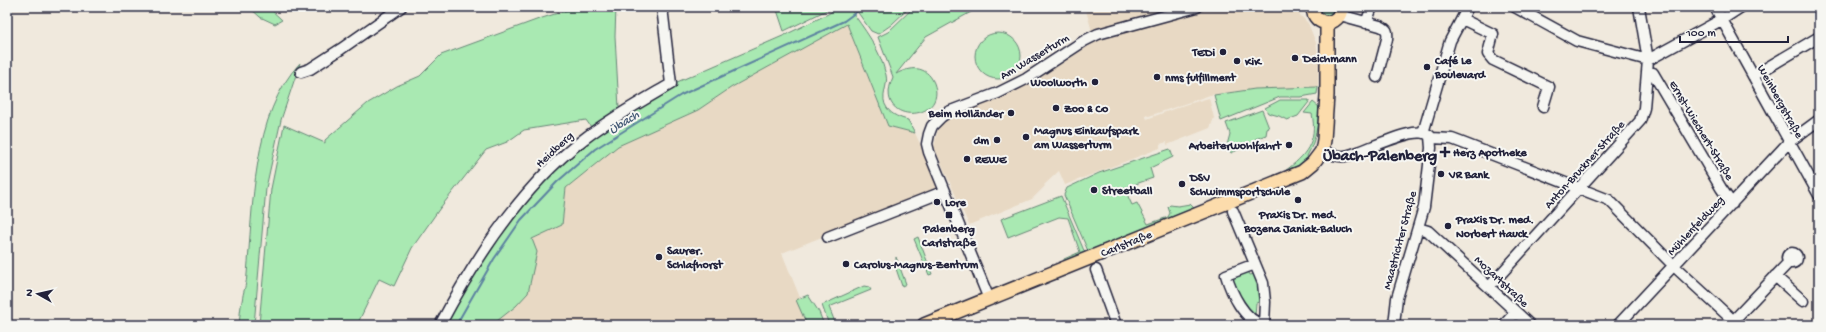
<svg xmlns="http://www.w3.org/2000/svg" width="1826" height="332" font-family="'Gochi Hand',sans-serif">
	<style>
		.built { fill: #e8d9c4 }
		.green { fill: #a9e9b2; stroke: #668676 }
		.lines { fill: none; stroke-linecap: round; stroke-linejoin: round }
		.stream { stroke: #5c82a0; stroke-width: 2 }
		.minor-casing { stroke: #22223b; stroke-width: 13 }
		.major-casing { stroke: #22223b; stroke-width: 16 }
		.minor { stroke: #f6f6f2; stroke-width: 10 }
		.major { stroke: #fcdcac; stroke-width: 13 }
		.poi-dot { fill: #22223b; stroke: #f6f6f2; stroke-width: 1.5 }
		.labels { text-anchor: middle; stroke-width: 4; stroke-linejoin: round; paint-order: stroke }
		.poi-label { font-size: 12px; font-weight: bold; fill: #22223b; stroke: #f6f6f2; text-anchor: start }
		.street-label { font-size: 12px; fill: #22223b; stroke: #f6f6f2 }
		.water-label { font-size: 13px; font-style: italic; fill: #445a76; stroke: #f6f6f2 }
		.district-label { font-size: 16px; font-weight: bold; fill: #22223b; stroke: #f6f6f2 }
	</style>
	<rect width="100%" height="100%" fill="#f0e9dd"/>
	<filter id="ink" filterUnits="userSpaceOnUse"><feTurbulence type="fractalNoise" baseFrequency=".025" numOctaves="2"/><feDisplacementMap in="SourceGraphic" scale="8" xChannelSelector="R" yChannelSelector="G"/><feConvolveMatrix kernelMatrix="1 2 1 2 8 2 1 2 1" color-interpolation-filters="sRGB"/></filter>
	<g filter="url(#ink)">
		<path class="built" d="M1085 7H1299L1298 13 1308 23 1316 43 1319 61 1318 87 1255 89 1210 95 1149 116 1145 115 1147 119 1184 105 1209 98 1214 118 1210 128 1167 145V142L1160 144V148L1065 185 1059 171 1044 185 1045 186 1032 199 969 225 934 147 938 129 943 123 950 118 1029 84 1095 42Z
			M847 24 888 126 915 133 941 189 782 253 811 325H492L532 239 562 225 566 188 618 146 698 110 732 87Z"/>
		<path class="green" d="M249 7H268L282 20 275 24 260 17Z
			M577 7H616L615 36 619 108 591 127 586 120 524 130 507 142 486 150 440 208 412 248 394 286 379 279 357 325H259L271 189 284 125 325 143V140L368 103 397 86 420 76 441 55 539 19Z
			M776 7H833L784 31Z
			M839 7H849C865 31 879 46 886 75 889 85 879 97 887 108 892 115 900 118 908 120L915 133 888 126 847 24 732 87 698 110 618 146 566 188 562 225 532 239 537 252 528 293 516 306 492 325H442L523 201 585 141 668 86 785 35 828 14Z
			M854 7H910L891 25 878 34 871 31Z
			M914 7H980L926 37 896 74C909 67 926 64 934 83 949 123 871 126 893 77L878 37 888 32Z
			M1316 7H1337V9L1327 20Z
			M975 56a23 23 0 1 1 46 0a23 23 0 1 1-46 0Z
			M300 63 281 120 266 188 254 325H239C240 317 240 309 242 301 243 292 247 283 247 274 253 209 252 113 300 63Z
			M1318 87 1317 94 1301 97H1280L1221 121 1214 95 1255 89Z
			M1280 100H1309V102L1298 116 1287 120 1279 116 1268 113 1265 108Z
			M1313 102 1319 107C1318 125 1316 140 1307 156L1308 159 1301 165 1288 173 1285 171C1305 156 1318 142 1312 114L1304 113Z
			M1262 110 1269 128 1267 129 1266 135 1255 139 1256 142 1231 153 1227 145 1230 134 1226 123Z
			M1170 149 1173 157 1150 168 1153 178 1124 188 1132 205 1137 203 1148 224 1168 217 1170 213 1168 207 1170 205 1178 206 1190 204 1194 208 1088 251 1064 195 1067 188 1099 173Z
			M1061 196 1085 253 1064 262V259L1080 252 1068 218 1059 217 1008 237 1001 219Z
			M918 237 932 274 929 275 914 239Z
			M896 257 906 284 902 286 894 263 896 262Z
			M1247 268 1250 275 1255 274 1261 288V301L1256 303 1255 315 1242 303 1231 275Z
			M864 286 869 287 871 290 829 307 836 325H829L822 305Z
			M808 295 819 312 824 325H807L796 300Z"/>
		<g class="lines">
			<path class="stream" d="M456 325 494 259 521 220 557 182 595 149 681 95 844 21 863 7"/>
			<defs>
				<path id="minor" d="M1515 7 1577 41 1648 60 1721 20 1741 7
					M1715 7 1819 195
					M1340 15 1380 26C1387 29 1388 31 1387 39L1377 77
					M1462 19 1493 34 1488 54 1493 60 1549 87 1543 107
					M1366 23 1372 7
					M301 72 310 69 341 49 401 7
					M1647 72 1653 73 1721 188 1732 204
					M1753 76 1819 37
					M1423 133 1450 41 1468 7
					M1431 138 1452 139 1460 142 1609 200 1674 266 1738 325
					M1322 151C1329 154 1337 157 1345 156 1362 154 1417 122 1430 136L1431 148 1424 207 1397 298 1394 325
					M1233 211 1263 283 1265 302 1264 325
					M1418 228 1428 231 1530 325
					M828 237 945 191
					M1787 258a5 5 0 1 1 10 0a5 5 0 1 1-10 0Z
					M1255 264 1226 275C1231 292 1244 321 1264 325
					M1096 270 1116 325
					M1775 276 1803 301
					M1489 287 1640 121 1644 108 1648 60 1639 7
					M989 299 929 152 927 144 929 134 932 126 941 117 948 112 998 93 1026 79 1084 41 1098 34 1197 7
					M1733 321 1789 262
					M440 325C475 259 524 184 584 139 611 118 642 101 671 84L662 7
					M1504 325 1516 312
					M1618 325 1789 142 1819 120"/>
				<path id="major" d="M1313 7C1313 28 1341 27 1341 7
					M924 325 1302 172 1313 163 1322 151 1324 140 1327 95V23"/>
			</defs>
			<use href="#minor" class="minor-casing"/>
			<use href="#major" class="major-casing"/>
			<use href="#minor" class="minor"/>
			<use href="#major" class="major"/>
		</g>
	</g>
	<g class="poi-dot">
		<circle cx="1223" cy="52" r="4"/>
		<circle cx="1295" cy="58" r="4"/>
		<circle cx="1237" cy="61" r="4"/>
		<circle cx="1427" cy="67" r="4"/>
		<circle cx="1157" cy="77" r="4"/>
		<circle cx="1095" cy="82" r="4"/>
		<circle cx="1056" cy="108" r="4"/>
		<circle cx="1011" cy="113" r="4"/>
		<circle cx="1026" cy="137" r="4"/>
		<circle cx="997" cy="140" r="4"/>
		<circle cx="1289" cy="145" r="4"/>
		<path d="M1443 146h4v4h4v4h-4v4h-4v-4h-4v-4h4z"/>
		<circle cx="967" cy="159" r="4"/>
		<circle cx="1441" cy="174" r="4"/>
		<circle cx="1182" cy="184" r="4"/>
		<circle cx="1094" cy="190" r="4"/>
		<circle cx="1298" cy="200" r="4"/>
		<circle cx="937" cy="202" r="4"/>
		<rect x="945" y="211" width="8" height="8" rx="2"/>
		<circle cx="1448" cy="226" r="4"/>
		<circle cx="659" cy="257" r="4"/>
		<circle cx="846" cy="264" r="4"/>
	</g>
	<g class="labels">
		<g class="poi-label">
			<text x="1215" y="56" text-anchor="end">TEDi</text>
			<text x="1303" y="62">Deichmann</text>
			<text x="1435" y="64">Café Le<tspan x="1435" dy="14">Boulevard</tspan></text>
			<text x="1245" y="65">KiK</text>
			<text x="1165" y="81">nms fulfillment</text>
			<text x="1087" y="86" text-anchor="end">Woolworth</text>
			<text x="1064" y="112">Zoo &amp; Co</text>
			<text x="1003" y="117" text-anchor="end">Beim Holländer</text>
			<text x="1034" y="134">Magnus Einkaufspark<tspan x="1034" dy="14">am Wasserturm</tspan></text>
			<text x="989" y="144" text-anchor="end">dm</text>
			<text x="1281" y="149" text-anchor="end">Arbeiterwohlfahrt</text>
			<text x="1453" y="156">Herz Apotheke</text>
			<text x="975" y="163">REWE</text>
			<text x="1449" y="178">VR Bank</text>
			<text x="1190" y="181">DSV<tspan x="1190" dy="14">Schwimmsportschule</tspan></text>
			<text x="1102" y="194">Streetball</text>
			<text x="945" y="206">Lore</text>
			<text x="1298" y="218" text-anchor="middle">Praxis Dr. med.<tspan x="1298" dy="14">Bozena Janiak-Baluch</tspan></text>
			<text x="1456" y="223">Praxis Dr. med.<tspan x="1456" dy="14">Norbert Hauck</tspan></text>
			<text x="949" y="232" text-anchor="middle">Palenberg<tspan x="949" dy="14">Carlstraße</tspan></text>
			<text x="667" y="254">Saurer.<tspan x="667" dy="14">Schlafhorst</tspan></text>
			<text x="854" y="268">Carolus-Magnus-Zentrum</text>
		</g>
		<g class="street-label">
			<text transform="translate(1034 56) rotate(-31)" y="4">Am Wasserturm</text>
			<text transform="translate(1781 101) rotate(61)" y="4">Weinbergstraße</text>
			<text transform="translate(1702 130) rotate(59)" y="4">Ernst-Wiechert-Straße</text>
			<text transform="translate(554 149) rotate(-43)" y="4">Heidberg</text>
			<text transform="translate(1584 164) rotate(-48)" y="4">Anton-Bruckner-Straße</text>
			<text transform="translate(1695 225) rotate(-47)" y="4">Mühlenfeldweg</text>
			<text transform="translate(1399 240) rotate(-75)" y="4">Maastrichter Straße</text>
			<text transform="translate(1126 243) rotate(-22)" y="4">Carlstraße</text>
			<text transform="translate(1502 281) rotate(43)" y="4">Mozartstraße</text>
		</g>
		<g class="water-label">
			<text transform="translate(623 121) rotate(-33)" y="5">Übach</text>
		</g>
		<g class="district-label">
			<text x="1380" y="160">Übach-Palenberg</text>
		</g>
	</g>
	<rect width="1826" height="332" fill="none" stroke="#f6f6f2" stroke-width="24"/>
	<rect x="12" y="12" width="1802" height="308" fill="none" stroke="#22223b" stroke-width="1.5" filter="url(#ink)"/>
	<g transform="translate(38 294) rotate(278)" stroke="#f6f6f2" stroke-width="3" paint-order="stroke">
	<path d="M0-3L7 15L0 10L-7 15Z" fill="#22223b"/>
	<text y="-6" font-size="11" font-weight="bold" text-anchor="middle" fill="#22223b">N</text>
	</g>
	<path d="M1680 36v6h108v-6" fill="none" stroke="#22223b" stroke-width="2"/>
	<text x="1686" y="36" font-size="12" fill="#22223b" stroke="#f6f6f2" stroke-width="3" paint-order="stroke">100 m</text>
</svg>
